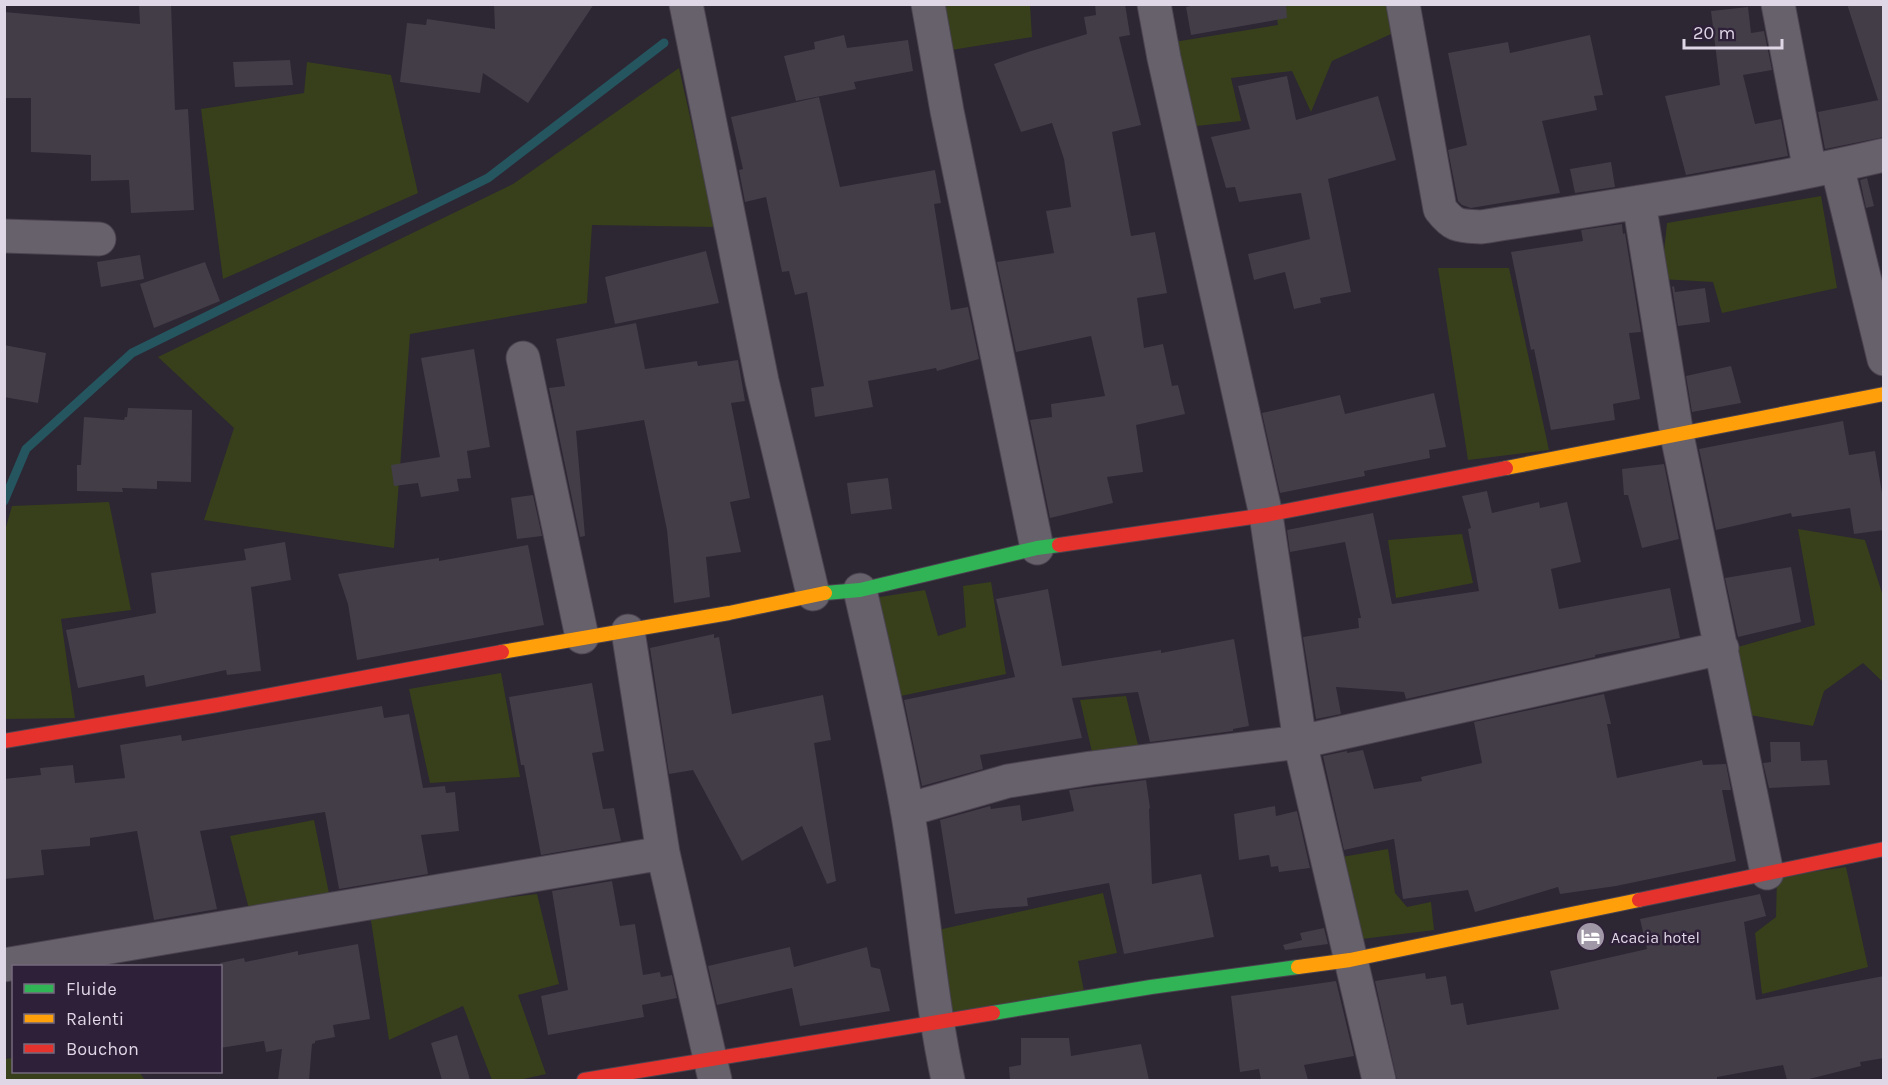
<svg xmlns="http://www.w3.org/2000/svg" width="1888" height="1085" font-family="Karla,sans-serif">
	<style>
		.green { fill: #37401b }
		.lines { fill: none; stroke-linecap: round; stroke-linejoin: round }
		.stream { stroke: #255660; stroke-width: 9 }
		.building { fill: #433d48 }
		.street-casing { stroke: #4a434f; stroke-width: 35 }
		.fast-casing { stroke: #4a434f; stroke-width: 16 }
		.slow-casing { stroke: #4a434f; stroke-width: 16 }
		.jam-casing { stroke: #4a434f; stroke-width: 16 }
		.street { stroke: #67616b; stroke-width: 33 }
		.fast { stroke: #30b455; stroke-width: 14 }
		.slow { stroke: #ff9f0a; stroke-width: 14 }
		.jam { stroke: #e5322d; stroke-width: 14 }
		.labels { text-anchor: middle; stroke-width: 5; stroke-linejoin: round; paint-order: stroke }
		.poi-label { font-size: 16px; fill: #dfd6e6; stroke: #2e2039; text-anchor: start }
	</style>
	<rect width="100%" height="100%" fill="#2d2633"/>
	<path class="green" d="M937 5H1030L1032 37 945 51Z
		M1275 5H1397L1402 29 1332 61 1311 112 1292 71 1231 78 1241 121 1188 127 1174 42 1278 25Z
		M307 62 391 75 418 193 223 279 201 109 304 93Z
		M679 68 715 227 592 225 587 303 410 334 394 548 204 520 234 428 158 357 513 184Z
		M1821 196 1837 288 1722 313 1713 282 1661 279 1667 223Z
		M1438 268H1509L1549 450 1468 460Z
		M109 502 131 610 61 619 75 718 5 719 4 534 12 506Z
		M1798 529 1865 540 1883 596V682L1863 663 1824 691 1813 726 1744 714 1731 649 1815 625Z
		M1462 534 1473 583 1396 598 1388 540Z
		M991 582 1006 674 891 698 873 598 925 590 938 636 966 627 963 586Z
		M501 673 520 777 430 783 409 689Z
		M1126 696 1138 745 1092 752 1080 700Z
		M314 820 331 903 250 913 230 836Z
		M1388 849 1395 893 1407 907 1431 902 1434 930 1354 940 1336 858Z
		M1846 867 1868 967 1762 994 1755 933 1776 917 1777 877Z
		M1103 893 1117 953 1078 961 1084 991 946 1017 938 930Z
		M537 894 559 984 518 995 546 1074 519 1080H492L463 1006 389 1040 370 914Z
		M13 1058 14 1072H139L145 1080H5V1059Z"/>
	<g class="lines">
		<path class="stream" d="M4 501 26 449 132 353 488 178 664 43"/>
	</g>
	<path class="building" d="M139 4H171L175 110 188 109 194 210 131 213 129 180 91 181V155L31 152V98H4V12L140 24Z
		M494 4H594L528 103 483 73 480 93 400 82 407 23 426 25 427 19 495 29Z
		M1095 4H1125L1130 35 1119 37 1141 125 1112 132 1131 236 1155 232 1167 293 1137 298 1144 348 1163 344 1172 386 1178 385 1185 414 1136 425 1143 472 1107 477 1113 503 1050 518 1030 420 1052 417 1051 404 1105 396 1091 336 1016 352 997 262 1054 253 1046 211 1071 207 1064 159 1052 123 1021 132 994 64 1028 52 1087 34 1084 17 1096 15Z
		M1200 4H1286L1287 18 1191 35 1186 7Z
		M1847 4H1884V99L1878 100Z
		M1748 7 1751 33 1764 31 1772 70 1743 75 1755 124 1781 119 1788 156 1686 175 1665 96 1720 85 1711 11Z
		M844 35 847 48 908 40 913 71 854 82 856 89 796 101 784 56 815 49 814 42Z
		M1590 35 1603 95 1594 96 1597 110 1542 121 1560 193 1471 208 1462 205 1458 201 1448 150 1467 145 1448 53 1508 42 1510 53Z
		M290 60 293 85 235 87 233 62Z
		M1287 76 1296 120 1378 96 1396 160 1328 179 1351 292 1320 298 1321 303 1294 309 1285 272 1254 280 1248 254 1310 239 1301 193 1239 202 1235 187 1226 188 1211 137 1250 129 1238 86Z
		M819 97 840 187 935 170 941 203 934 204 951 310 968 307 979 359 937 371 936 368 868 381 873 407 815 417 811 388 824 386 807 292 795 295 789 271 782 272 766 197 745 202 739 170 743 169 731 117Z
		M1884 99V137L1825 149 1818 112Z
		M1611 162 1615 187 1575 193 1570 169Z
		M1867 178 1874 206 1866 208 1860 180Z
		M1622 224 1623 234 1625 233 1641 332 1629 333 1640 399 1613 404 1615 420 1551 430 1534 349 1531 350 1511 252 1583 241 1581 230Z
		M706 251 719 303 615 324 605 277Z
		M140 255 144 279 101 287 97 262Z
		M205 262 220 301 154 328 140 284Z
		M1674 286 1675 292 1705 288 1710 322 1678 326 1672 287Z
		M636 323 645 369 697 361 698 366 738 360 745 401 731 403 750 498 730 502 741 552 706 557 710 597 674 603 667 530 644 420 576 431 585 536 580 537 549 388 565 386 556 339Z
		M4 345 46 353 38 403 4 397Z
		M474 349 490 447 467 451 471 478 457 479 459 491 421 497 418 483 394 486 391 465 440 457 421 358Z
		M1731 366 1741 403 1692 412 1686 376Z
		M1434 393 1446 447 1429 450 1430 458 1364 471 1365 476 1280 493 1262 413 1340 395 1345 414Z
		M128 408 192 410 191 482 157 481V489L122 488 123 492 77 491V465H81L84 417 124 420 125 417H127Z
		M1843 421 1849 455 1875 451 1884 505V530L1854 534 1850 508 1792 517 1791 513 1716 530 1699 449Z
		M1664 464 1679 539 1642 548 1628 495H1624L1622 469Z
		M888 478 892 509 851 514 847 483Z
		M1487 491 1492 513 1539 502 1540 508 1567 502 1581 562 1551 569 1559 609 1670 588 1680 638 1595 655V657L1406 699 1404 692 1336 687 1341 714 1316 719 1303 637 1359 628 1358 618H1361L1345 542 1290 552 1287 530 1373 513 1392 604 1479 591 1468 529 1471 528 1462 496Z
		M533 495 542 536 517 539 511 498Z
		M285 542 291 580 251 587 261 671 227 675 226 670 146 687 144 675 78 688 66 630 156 613 151 573 246 560 244 549Z
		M528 545 544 625 357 660 348 604 338 574 439 558V561Z
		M1791 567 1801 622 1738 637 1725 578Z
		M1048 589 1062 666 1161 650V653L1234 639 1249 726 1233 729V731L1150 742 1138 692 1072 698 1082 738 980 755 983 769 922 786 904 700 1015 677 996 599Z
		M714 634V638L719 637 732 714 823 695 831 740 814 743 836 881 827 884 802 826 742 861 693 770 669 774 650 648Z
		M592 683 604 751 592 753 603 809 614 808 621 841 541 855 524 765H521L509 697Z
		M1604 694 1611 724H1607L1617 778 1702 760 1703 765 1726 764 1731 790H1722L1736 861 1616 886 1560 894 1558 887 1475 912 1468 890 1403 899 1394 839 1344 850 1323 756 1347 751V753L1363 750 1374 789 1422 781 1421 777 1482 763 1474 722Z
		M382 706 384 718 409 714 423 788 445 786 446 793 455 792 459 831 421 835 428 874 339 889 325 812 200 831 217 909 154 920 137 831 90 838V846L41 850 44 875 4 879V779L41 775 40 768 73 765 75 783 125 778 120 745 181 735 182 741Z
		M1770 742H1800L1801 761 1827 760 1830 785 1769 788 1763 763 1771 762Z
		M1146 780 1150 808 1149 809 1152 884 1201 874 1214 937 1124 954 1109 883 1027 898 1028 906 987 909 955 914 940 820 990 806 991 809 1020 805 1022 821 1074 811 1069 790Z
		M1275 806 1276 816 1297 811 1310 868 1279 872 1278 866 1271 867 1269 855 1239 860 1234 814Z
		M612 881 620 926 635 924 643 975 660 972 661 977 672 975 677 998 642 1005 644 1017 548 1035 541 996 568 990 552 891Z
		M1760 894 1766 916 1744 922 1756 1000 1884 976V1058L1860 1062 1861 1066 1805 1080H1787L1783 1065 1717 1077V1080H1397L1375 981 1425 973 1426 979 1446 976 1451 1005 1463 1003 1467 1025 1559 1009 1550 971 1647 949 1640 919Z
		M1324 928 1328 944 1285 950 1283 945 1302 940 1300 933Z
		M358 944 370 1019 333 1025 335 1037 315 1041V1043L312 1044 309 1080H278L282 1049 266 1052 264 1041 220 1048V963L244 958 245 962 298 951V955Z
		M790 947 794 967 867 947 871 967 880 969 890 1011 800 1026 792 988 717 1005 708 966Z
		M1336 981 1354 1056 1304 1065 1308 1080H1261L1259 1069 1240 1072 1231 996Z
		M457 1035 470 1080H442L431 1043Z
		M1021 1038H1069L1071 1056 1141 1044 1149 1080H1010L1009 1067 1021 1065Z"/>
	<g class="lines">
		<defs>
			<path id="street" d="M686 4 762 381 813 594
				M928 4 947 111 1037 548
				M1154 4 1164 58 1266 515 1300 742 1379 1080
				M1403 4 1440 209C1454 227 1459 226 1481 227 1616 206 1751 186 1884 155
				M1778 4 1810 171
				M1837 166 1884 359
				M1639 202 1677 435 1767 873
				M4 236 99 239
				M523 358 582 637
				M860 590C877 663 894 736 907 809 923 900 929 991 948 1080
				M628 631 663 853 715 1080
				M907 810 1008 781 1091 768 1300 742 1722 648
				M4 965 663 853"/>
			<path id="fast" d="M825 593 860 590 1037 548 1059 545
				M993 1013 1151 987 1298 967"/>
			<path id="slow" d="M1506 468 1884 394
				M502 652 729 613 825 593
				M1298 967 1350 960 1639 900"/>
			<path id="jam" d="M1059 545 1266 515 1506 468
				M4 741 217 705 502 652
				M1639 900 1884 849
				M584 1080 993 1013"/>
		</defs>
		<use href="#street" class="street-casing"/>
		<use href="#fast" class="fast-casing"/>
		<use href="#slow" class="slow-casing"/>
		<use href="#jam" class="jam-casing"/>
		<use href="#street" class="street"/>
		<use href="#fast" class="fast"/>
		<use href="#slow" class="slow"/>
		<use href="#jam" class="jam"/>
	</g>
	<defs>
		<symbol id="hotel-disc" viewBox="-11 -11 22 22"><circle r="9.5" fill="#a198a7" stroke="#2e2039"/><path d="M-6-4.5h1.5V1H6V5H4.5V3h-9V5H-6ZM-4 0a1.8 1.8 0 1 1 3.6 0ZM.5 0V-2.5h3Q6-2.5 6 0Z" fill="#fff"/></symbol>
	</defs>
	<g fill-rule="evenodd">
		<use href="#hotel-disc" x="1574" y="920" width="33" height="33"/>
	</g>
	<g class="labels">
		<g class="poi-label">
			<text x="1611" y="943">Acacia hotel</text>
		</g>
	</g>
	<rect width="1888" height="1085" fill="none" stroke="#dfd6e6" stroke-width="12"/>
	<rect x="12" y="965" width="210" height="108" fill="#2e2039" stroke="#75697e" stroke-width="1.5"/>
	<rect x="24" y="984" width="30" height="9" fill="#30b455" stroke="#75697e" stroke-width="1.5"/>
	<text x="66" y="995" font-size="18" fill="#dfd6e6">Fluide</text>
	<rect x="24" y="1014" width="30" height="9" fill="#ff9f0a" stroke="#75697e" stroke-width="1.5"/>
	<text x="66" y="1025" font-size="18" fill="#dfd6e6">Ralenti</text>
	<rect x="24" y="1044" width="30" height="9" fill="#e5322d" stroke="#75697e" stroke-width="1.5"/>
	<text x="66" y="1055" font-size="18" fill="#dfd6e6">Bouchon</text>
	<path d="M1684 39v9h98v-9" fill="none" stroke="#dfd6e6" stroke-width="3"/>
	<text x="1693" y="39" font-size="18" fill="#dfd6e6" stroke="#2e2039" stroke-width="4.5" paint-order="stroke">20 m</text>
</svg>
